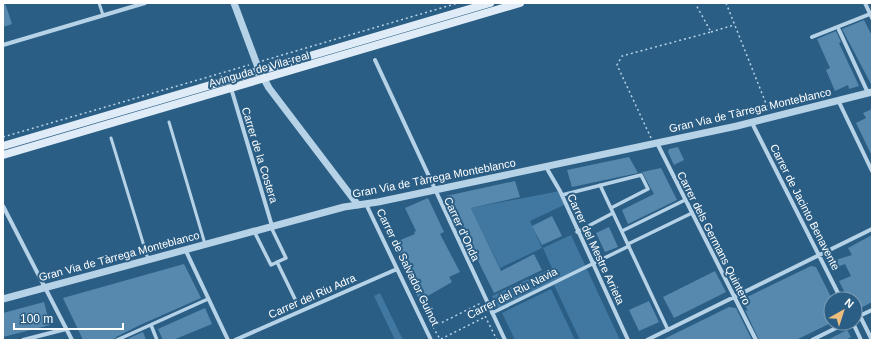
<svg xmlns="http://www.w3.org/2000/svg" width="875" height="343" font-family="Helvetica,sans-serif">
	<style>
		.green { fill: #4078a1 }
		.building { fill: #5789ae }
		.lines { fill: none; stroke-linecap: round; stroke-linejoin: round }
		.path { stroke: #b6d2e7; stroke-width: 1.5; stroke-dasharray: 2 3; stroke-linecap: butt }
		.service { stroke: #b6d2e7; stroke-width: 3 }
		.pedestrian { stroke: #b6d2e7; stroke-width: 3.5 }
		.minor { stroke: #b6d2e7; stroke-width: 4 }
		.tertiary { stroke: #b6d2e7; stroke-width: 7 }
		.secondary { stroke: #dfecf7; stroke-width: 8 }
		.labels { text-anchor: middle; stroke-width: 4; stroke-linejoin: round; paint-order: stroke }
		.street-label { font-size: 11px; fill: #fff; stroke: #2b5e85 }
	</style>
	<rect width="100%" height="100%" fill="#2b5e85"/>
	<path class="green" d="M560 191 566 204 530 221 542 248 500 268 471 208Z
		M571 235 620 340H580L554 285 499 311 492 296 552 268 543 248Z
		M551 289 575 340H515L502 313Z
		M380 293 403 340H395L374 296Z"/>
	<path class="building" d="M3 3H5L12 24 3 27Z
		M864 20 872 36V86L842 29Z
		M836 31 841 42 839 43 859 86 849 89 848 85 835 91 826 70 830 68 817 39Z
		M872 109V156L856 123 866 118 863 113Z
		M678 147 684 160 674 165 668 152 669 149Z
		M629 157 638 173 572 187 567 170Z
		M661 168 677 200 628 224 622 210 654 194 642 172Z
		M515 181 520 197 471 208 501 271 534 254 542 270 494 293 446 196Z
		M428 198 444 232 440 234 460 272 449 277 452 282 426 297 428 301 421 304 393 243 415 234 414 232 416 231 405 208Z
		M552 216 562 236 542 245 532 226Z
		M609 227 618 247 605 252 596 233Z
		M872 235V302L855 311V299H848L839 281 851 276 845 264 832 269 829 262 852 255 848 248Z
		M184 264 201 298 140 325 116 337 114 340H83L63 298Z
		M811 266 816 267 831 297V323L796 340H759L745 310 748 311 743 302 745 298Z
		M715 271 726 292 674 318 663 297Z
		M649 301 659 322 639 331 629 310Z
		M44 302 50 325 3 337V313Z
		M729 307 736 308 752 340H662Z
		M205 308 212 324 173 340H163L158 329Z
		M847 330 851 337 845 340H827Z
		M143 332 146 340H125Z"/>
	<g class="lines">
		<path class="path" d="M726 3 769 111
			M711 32 734 25
			M262 61 458 3
			M3 137 249 65
			M651 138 617 65 622 56 711 32 695 3
			M433 327 479 304 497 340
			M433 327 440 339
			M441 339 485 317"/>
		<path class="service" d="M99 3 103 15
			M169 122 205 244
			M111 138 148 259"/>
		<path class="pedestrian" d="M600 185 668 330
			M562 195 641 175 648 189 611 208
			M254 231 271 265 286 258 271 227
			M622 231 685 200
			M577 232 613 213
			M628 244 692 213
			M277 262 295 299
			M492 313 629 246
			M151 325 157 340
			M117 340 208 299"/>
		<path class="minor" d="M865 3 872 18
			M839 30 868 93
			M812 37 870 14
			M3 45 145 3
			M375 60 505 340
			M231 88 272 226
			M838 100 872 171
			M752 123 841 299
			M657 143 756 340
			M546 167 560 191 628 340
			M366 204 431 340
			M3 206 72 340
			M185 249 228 340
			M860 316 872 340
			M855 318 872 310
			M853 323 861 340
			M23 340 66 329
			M235 340 397 269
			M647 340 872 229
			M812 340 846 323"/>
		<path class="tertiary" d="M234 3 259 70 269 88 358 205
			M3 299 344 207 378 202 737 126 872 92"/>
		<path class="secondary" d="M3 146 490 3
			M3 155 520 3"/>
	</g>
	<g class="labels">
		<g class="street-label">
			<text transform="translate(259 69) rotate(-16)" y="4">Avinguda de Vila-real</text>
			<text transform="translate(750 110) rotate(-13)" y="4">Gran Via de Tàrrega Monteblanco</text>
			<text transform="translate(260 155) rotate(73)" y="4">Carrer de la Costera</text>
			<text transform="translate(434 178) rotate(-11)" y="4">Gran Via de Tàrrega Monteblanco</text>
			<text transform="translate(805 207) rotate(63)" y="4">Carrer de Jacinto Benavente</text>
			<text transform="translate(462 229) rotate(65)" y="4">Carrer d'Onda</text>
			<text transform="translate(714 238) rotate(63)" y="4">Carrer dels Germans Quintero</text>
			<text transform="translate(596 249) rotate(65)" y="4">Carrer del Mestre Arrieta</text>
			<text transform="translate(119 256) rotate(-15)" y="4">Gran Via de Tàrrega Monteblanco</text>
			<text transform="translate(408 267) rotate(64)" y="4">Carrer de Salvador Guinot</text>
			<text transform="translate(512 293) rotate(-27)" y="4">Carrer del Riu Navia</text>
			<text transform="translate(312 296) rotate(-24)" y="4">Carrer del Riu Adra</text>
		</g>
	</g>
	<rect width="875" height="343" fill="none" stroke="#ffffff" stroke-width="8"/>
	<g transform="translate(843 311) rotate(39)"><circle r="19" fill="#2b5e85" stroke="#809eb6"/>
	<path d="M0-3L7 15L0 10L-7 15Z" fill="#edbe7e"/>
	<text y="-6" font-size="11" font-weight="bold" text-anchor="middle" fill="#ffffff">N</text>
	</g>
	<path d="M14 323v6h109v-6" fill="none" stroke="#ffffff" stroke-width="2"/>
	<text x="20" y="323" font-size="12" fill="#ffffff" stroke="#2b5e85" stroke-width="3" paint-order="stroke">100 m</text>
</svg>
